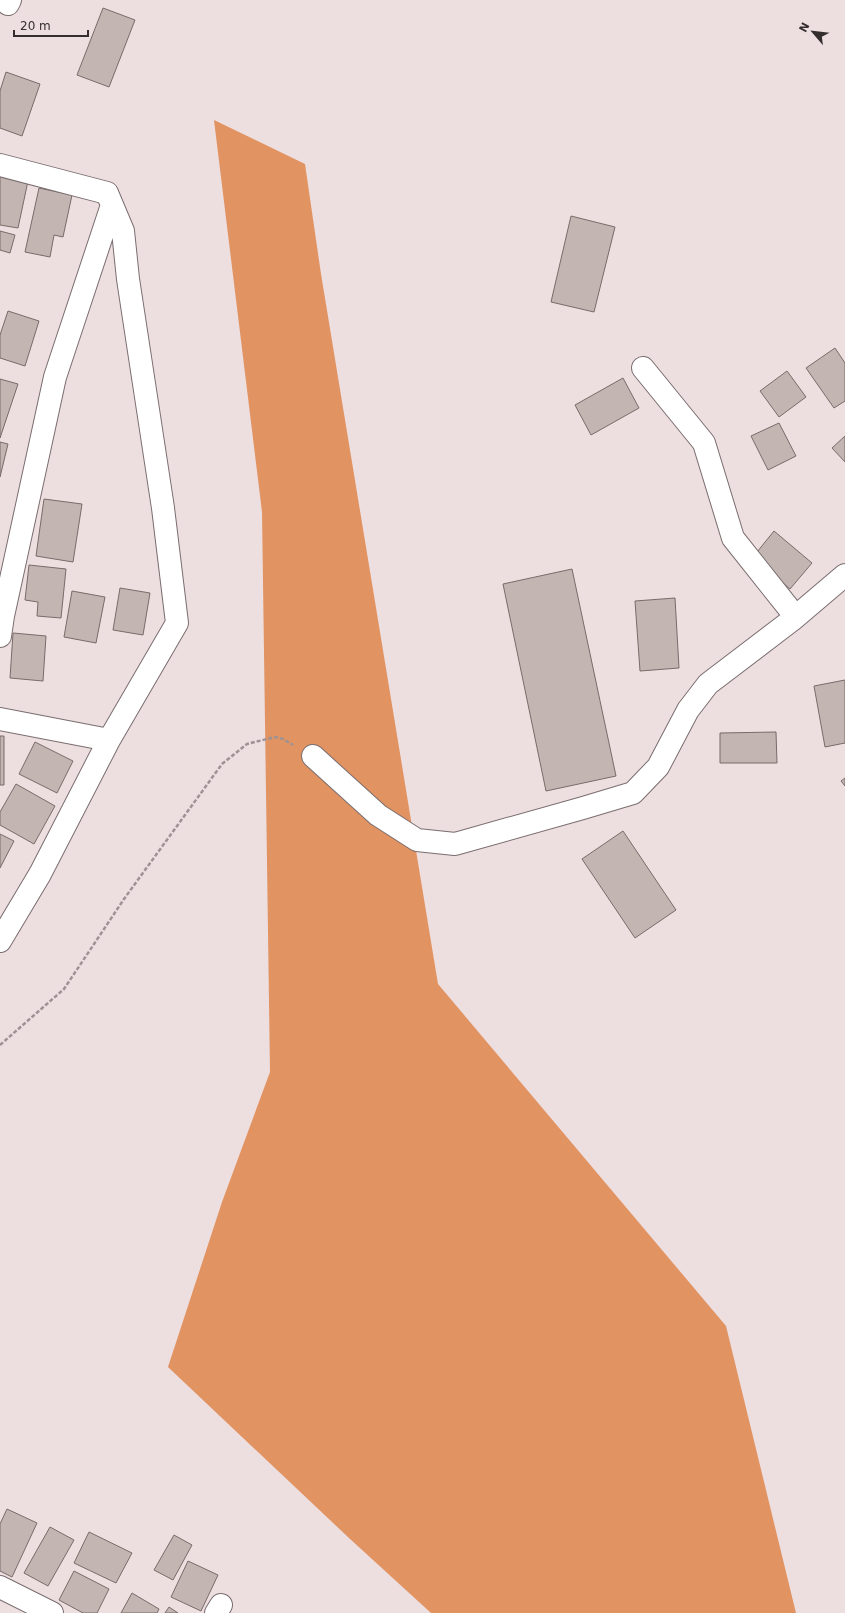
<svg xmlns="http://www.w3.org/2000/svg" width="845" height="1613" font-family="'DejaVu Sans',sans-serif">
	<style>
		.forest { fill: #e19362 }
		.building { fill: #c3b5b2; stroke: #786b68 }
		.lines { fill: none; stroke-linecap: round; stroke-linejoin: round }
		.street-casing { stroke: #7a6d6f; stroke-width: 24 }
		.path { stroke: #9e9394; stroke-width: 2.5; stroke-dasharray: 4 2; stroke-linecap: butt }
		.street { stroke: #fff; stroke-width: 22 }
	</style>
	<rect width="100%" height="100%" fill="#eddee0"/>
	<path class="forest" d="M214 120 305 164 321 274 438 984 726 1326 796 1613H431L349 1538 168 1367 222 1202 270 1072 262 512Z"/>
	<path class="building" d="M103 8 135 20 109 87 77 75Z
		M6 72 40 84 22 136 0 128V91Z
		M0 175 28 181 18 228 0 225Z
		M39 188 72 195 63 237 54 235 50 257 25 252Z
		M571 216 615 227 594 312 551 302Z
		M0 231 15 235 10 253 0 250Z
		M8 311 39 321 25 366 0 358V335Z
		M835 348 845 363V401L834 408 806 368Z
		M787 371 806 397 779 417 760 391Z
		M623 378 639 408 591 435 575 405Z
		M0 379 18 384 0 438Z
		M779 423 796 456 768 470 751 436Z
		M845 436V462L832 448Z
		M0 442 8 444 0 477Z
		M44 499 82 504 73 562 36 556Z
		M774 531 812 563 790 589 753 557Z
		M29 565 66 569 61 618 37 616 38 602 25 600Z
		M572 569 616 776 546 791 503 584Z
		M120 588 150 593 143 635 113 630Z
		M72 591 105 597 96 643 64 637Z
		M675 598 679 668 640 671 635 601Z
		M13 633 46 636 43 681 10 678Z
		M845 680V743L825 747 814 686Z
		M776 732 777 763H720V733Z
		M0 736H4V785H0Z
		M35 742 73 761 57 793 19 774Z
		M845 778V786L841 781Z
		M16 784 55 806 34 844 0 825V812Z
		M623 831 676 910 635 938 582 859Z
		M0 834 14 841 0 868Z
		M7 1509 37 1523 12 1577 0 1571V1524Z
		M50 1527 74 1540 48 1586 24 1573Z
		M89 1532 132 1553 116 1583 74 1563Z
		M174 1535 192 1545 173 1580 154 1570Z
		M188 1561 218 1575 201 1611 171 1597Z
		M74 1571 109 1589 97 1613H83L59 1600Z
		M132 1593 159 1609 157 1613H121Z
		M169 1607 178 1613H165Z"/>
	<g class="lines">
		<defs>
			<path id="street" d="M8 4 10 0
				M0 165 107 193 123 231 128 279 163 508 177 623 109 740 40 874 0 941
				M643 368 704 443 733 538 795 616
				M0 636 3 616 55 377 112 205
				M0 719 109 740
				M313 756 378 815 417 840 455 844 583 808 633 793 658 767 688 710 708 684 792 620 845 575
				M0 1587 52 1613
				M216 1613 221 1605"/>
		</defs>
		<use href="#street" class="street-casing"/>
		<path class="path" d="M0 1045 64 989 124 899 222 764 247 744 275 737 283 739 293 745"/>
		<use href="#street" class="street"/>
	</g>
	<g transform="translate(813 32) rotate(298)" stroke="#eddee0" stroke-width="3" paint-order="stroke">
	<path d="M0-3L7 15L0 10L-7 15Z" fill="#332d2e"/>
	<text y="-6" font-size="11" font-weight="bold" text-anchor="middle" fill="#332d2e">N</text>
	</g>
	<path d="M14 30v6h74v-6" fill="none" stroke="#332d2e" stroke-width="2"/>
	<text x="20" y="30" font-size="12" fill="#332d2e" stroke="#eddee0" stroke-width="3" paint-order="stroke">20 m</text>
</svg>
